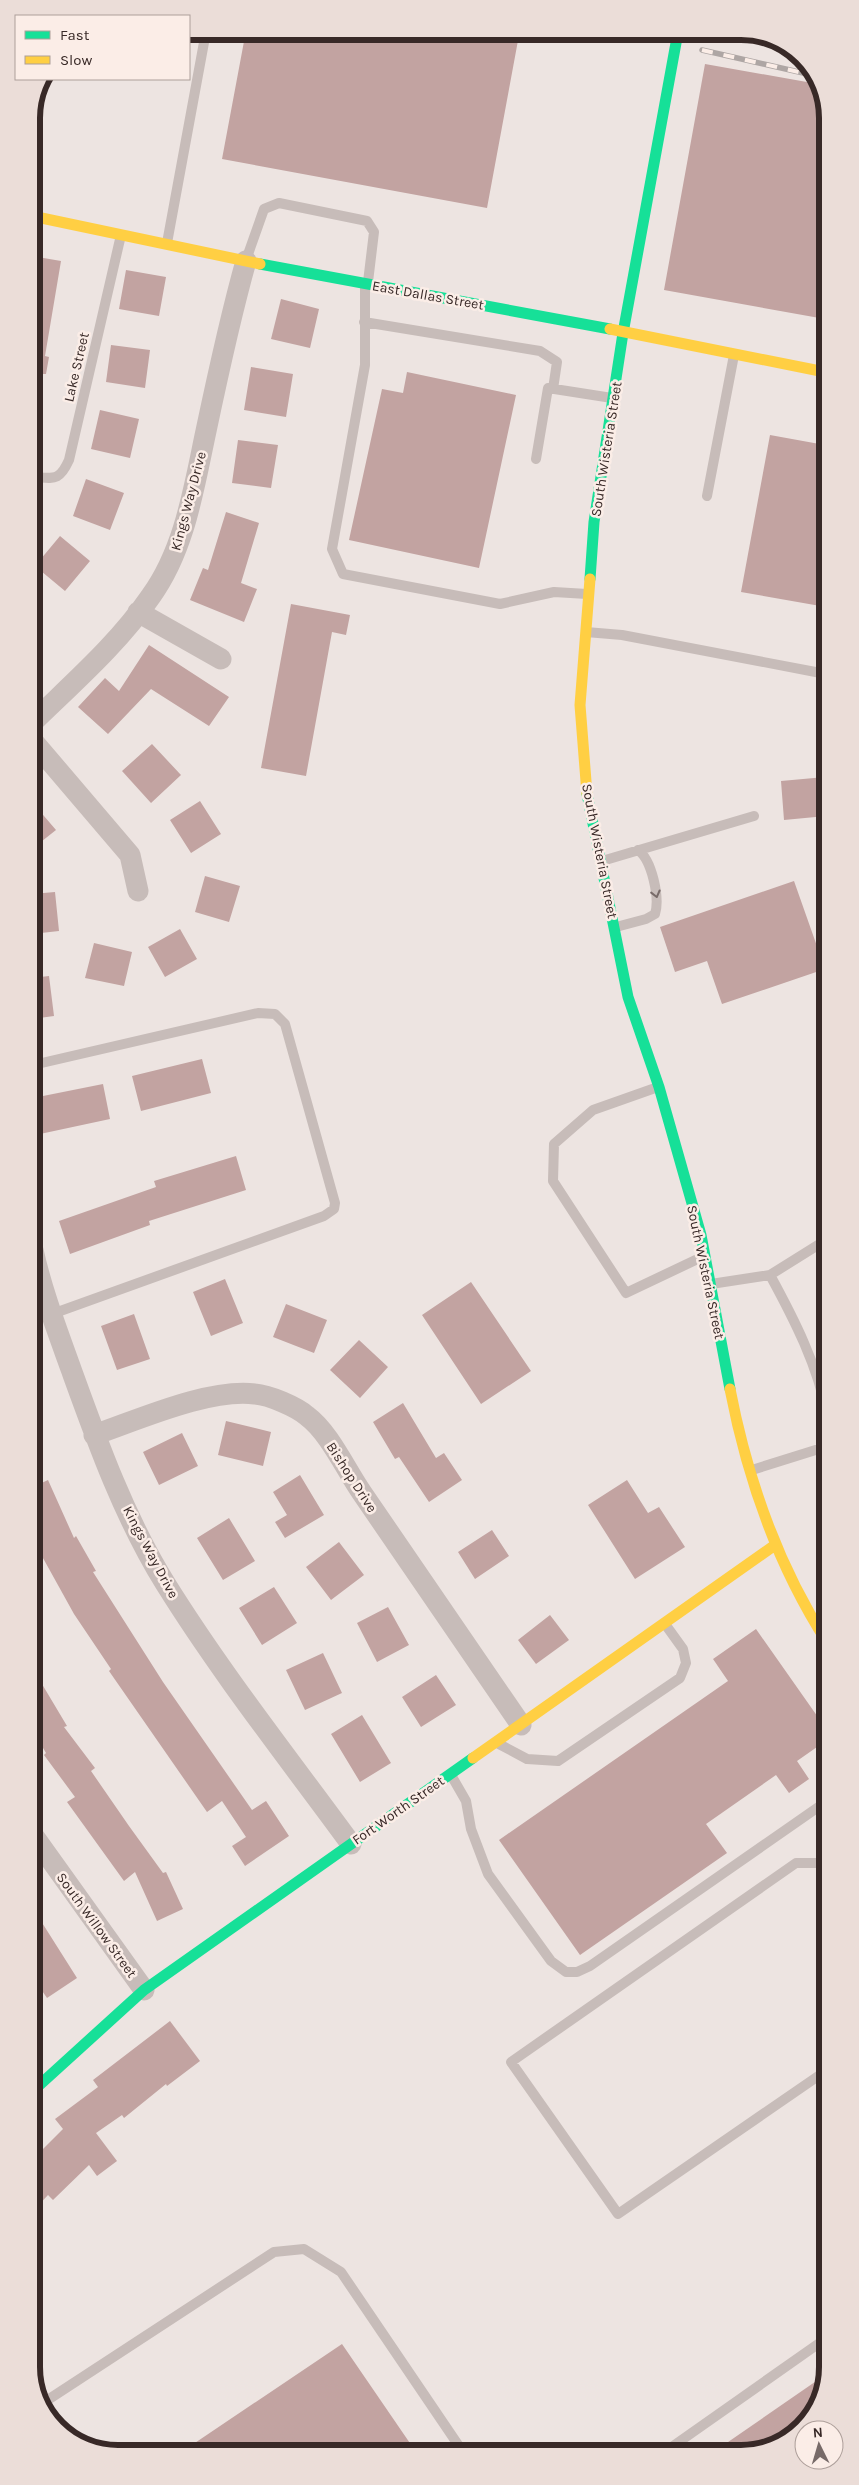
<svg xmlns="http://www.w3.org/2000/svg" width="859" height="2485" font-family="Karla,sans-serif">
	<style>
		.building { fill: #c2a3a1 }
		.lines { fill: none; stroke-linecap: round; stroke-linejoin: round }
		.lane { stroke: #c7bcb9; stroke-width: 10 }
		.street { stroke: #c7bcb9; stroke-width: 21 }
		.fast { stroke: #16e098; stroke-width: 11 }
		.slow { stroke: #ffcf43; stroke-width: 11 }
		.rail-casing { stroke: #aea6a4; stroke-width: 5.5 }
		.rail { stroke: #fbede7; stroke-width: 4; stroke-dasharray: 11; stroke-linecap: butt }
		.oneway { stroke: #786b69 }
		.labels { text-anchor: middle; stroke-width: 5; stroke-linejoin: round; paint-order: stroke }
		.street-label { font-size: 14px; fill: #382927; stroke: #fbede7 }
		.rim { fill: none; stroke: #382927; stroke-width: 6 }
	</style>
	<rect width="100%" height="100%" fill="#ede4e1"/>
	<path class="building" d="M510 34 519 35 487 208 222 159 245 36Z
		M705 64 818 84 825 96V319L664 290Z
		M32 256 61 261 45 356 49 357 46 374H42L40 385 32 384Z
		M126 270 166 277 159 316 119 309Z
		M281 299 319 309 310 348 271 339Z
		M111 345 150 350 145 388 106 382Z
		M251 367 293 374 286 417 244 410Z
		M407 372 516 395 479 568 349 540 382 389 403 393Z
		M100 410 139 419 130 458 91 449Z
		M770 435 825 445 826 607 741 592Z
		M238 440 278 445 271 488 232 483Z
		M86 479 124 493 110 530 73 516Z
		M226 512 259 523 241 583 257 589 244 622 190 600 203 568 208 570Z
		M60 536 90 561 65 591 35 566Z
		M291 604 350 615 346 635 332 632 306 776 261 768Z
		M149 645 229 697 209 726 151 689 108 734 78 707 105 678 119 691Z
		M152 744 181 775 151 803 122 771Z
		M825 777 826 816 784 820 781 781Z
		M200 801 221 834 191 853 170 820Z
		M32 802 56 830 32 849Z
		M205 876 240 886 229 922 195 912Z
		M794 881 825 969 722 1004 707 961 675 972 660 927Z
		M55 892 59 931 32 934V894Z
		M180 929 197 959 165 977 148 947Z
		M94 943 132 952 124 986 85 978Z
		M49 976 54 1016 32 1019V978Z
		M202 1059 211 1093 141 1111 132 1076Z
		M103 1084 110 1119 40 1134 33 1098Z
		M236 1156 246 1190 149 1221 150 1225 70 1254 59 1221 156 1187 154 1181Z
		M225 1279 243 1323 211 1336 193 1292Z
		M471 1282 531 1371 481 1404 422 1315Z
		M286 1304 327 1320 314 1353 273 1337Z
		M134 1314 150 1359 117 1370 101 1326Z
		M359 1340 388 1367 360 1398 330 1370Z
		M403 1403 436 1458 444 1453 462 1480 429 1502 399 1457 395 1459 373 1422Z
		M226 1421 271 1432 263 1466 218 1455Z
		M182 1433 198 1466 159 1485 143 1452Z
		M300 1475 324 1515 285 1538 275 1522 287 1515 273 1492Z
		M48 1480 74 1538 76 1536 96 1571 93 1572 163 1682 252 1810 266 1801 289 1836 245 1866 232 1846 246 1837 222 1801 207 1812 109 1671 111 1669 74 1614 33 1540V1487Z
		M627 1480 648 1513 659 1507 685 1547 635 1579 588 1505Z
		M229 1518 255 1561 223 1580 197 1538Z
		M492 1530 509 1556 475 1579 458 1552Z
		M339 1542 364 1575 331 1600 306 1567Z
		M274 1587 297 1623 262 1645 239 1608Z
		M388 1607 409 1645 377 1662 357 1623Z
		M550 1615 569 1640 536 1664 518 1640Z
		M756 1629 827 1730V1740L797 1761 809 1779 789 1793 776 1775 706 1824 727 1853 580 1955 499 1840 728 1681 713 1659Z
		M323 1653 342 1693 305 1710 286 1670Z
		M33 1669 67 1726 64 1727 95 1768 91 1771 129 1826 163 1873 166 1872 183 1909 157 1921 135 1872 124 1881 67 1802 75 1797 44 1755 46 1753 33 1731Z
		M436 1675 456 1705 421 1727 402 1697Z
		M362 1715 391 1763 360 1782 331 1734Z
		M34 1910 77 1978 47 1998 34 1979Z
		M170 2021 200 2061 167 2086 166 2084 124 2118 122 2115 96 2133 117 2161 97 2176 89 2165 53 2200 48 2195 34 2210V2158L63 2129 55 2119 98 2087 93 2080Z
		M342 2344 416 2452 180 2453Z
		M825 2375 810 2420 763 2451H715Z"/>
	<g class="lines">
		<path class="lane" d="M167 243 205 37
			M246 260 264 209 279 203 367 221 374 232 368 282
			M365 284V365L332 549 343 574 500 604 554 592 587 594
			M364 322 540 351 557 362 553 389
			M536 459 548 388 612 398
			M32 477C54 478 59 482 69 460L121 235
			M707 496 734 355
			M586 632 622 635 826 674
			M602 861 754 816
			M616 927 646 919 655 914C660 898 652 860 638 850
			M33 1065 258 1013 275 1014 285 1024 335 1203 334 1209 324 1216 52 1314
			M658 1087 593 1110 554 1144 553 1181 626 1293 704 1256
			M770 1275 826 1240
			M711 1284 770 1275C794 1319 818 1366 827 1415
			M752 1470 822 1448 827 1428
			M499 1744 527 1759 558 1761 680 1678 686 1663 683 1649 665 1624
			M451 1775 466 1801 471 1829 488 1874 551 1961 566 1972H577L590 1966 827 1801
			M827 1863H796L511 2062 618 2214 827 2070
			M43 2403 274 2252 304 2249 341 2272 463 2452
			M666 2451 828 2337"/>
		<path class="street" d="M138 612 221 659
			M32 723C74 682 118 644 151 596 185 549 194 487 206 431 218 374 230 318 246 261
			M32 740 130 855 138 891
			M33 1250C42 1291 57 1330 71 1369 97 1441 124 1517 165 1583 221 1673 288 1758 351 1844
			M94 1435C138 1420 209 1388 255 1394 269 1395 297 1407 307 1416 329 1432 346 1470 362 1493 415 1570 468 1647 521 1725
			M33 1835 144 1990"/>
		<path class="fast" d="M260 264 610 329
			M590 579 594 522 623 333 678 32
			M587 794 628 997 659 1087 701 1235 730 1389
			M34 2090 144 1990 473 1758"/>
		<path class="slow" d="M32 216 260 264
			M610 329 825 372
			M587 794 580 705 590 579
			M730 1389C747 1477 778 1566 827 1642
			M473 1758 775 1545"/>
		<defs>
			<path id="rail" d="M702 50 812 75"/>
		</defs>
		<use href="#rail" class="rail-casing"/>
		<use href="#rail" class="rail"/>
	</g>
	<defs><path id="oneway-chevron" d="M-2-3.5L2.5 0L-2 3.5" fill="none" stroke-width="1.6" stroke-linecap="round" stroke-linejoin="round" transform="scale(1.25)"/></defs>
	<use class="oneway" href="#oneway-chevron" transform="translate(656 894) rotate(76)"/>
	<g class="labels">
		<g class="street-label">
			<text transform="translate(428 295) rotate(10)" y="5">East Dallas Street</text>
			<text transform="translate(76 367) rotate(-77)" y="5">Lake Street</text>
			<text transform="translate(606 449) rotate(-81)" y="5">South Wisteria Street</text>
			<text transform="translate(188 501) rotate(-75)" y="5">Kings Way Drive</text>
			<text transform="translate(600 851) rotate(79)" y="5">South Wisteria Street</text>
			<text transform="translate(706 1272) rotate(78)" y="5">South Wisteria Street</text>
			<text transform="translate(352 1477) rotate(57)" y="5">Bishop Drive</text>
			<text transform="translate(151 1552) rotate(62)" y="5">Kings Way Drive</text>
			<text transform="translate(398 1810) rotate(-35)" y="5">Fort Worth Street</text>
			<text transform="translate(97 1925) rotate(54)" y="5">South Willow Street</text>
		</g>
	</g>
	<path d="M0 0H859V2485H0ZM118 40H741A78 78 0 0 1 819 118V2367A78 78 0 0 1 741 2445H118A78 78 0 0 1 40 2367V118A78 78 0 0 1 118 40Z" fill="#ebddd8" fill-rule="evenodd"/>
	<path class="rim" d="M118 40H741A78 78 0 0 1 819 118V2367A78 78 0 0 1 741 2445H118A78 78 0 0 1 40 2367V118A78 78 0 0 1 118 40Z"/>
	<rect x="15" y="15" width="175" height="65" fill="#fbede7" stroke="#ad9f9a"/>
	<rect x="25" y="31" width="25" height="8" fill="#16e098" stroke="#ad9f9a"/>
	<text x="60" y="40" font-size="15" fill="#382927">Fast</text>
	<rect x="25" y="56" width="25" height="8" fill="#ffcf43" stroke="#ad9f9a"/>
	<text x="60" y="65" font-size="15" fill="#382927">Slow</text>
	<g transform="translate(819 2445) rotate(355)"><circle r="24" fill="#fbede7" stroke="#ad9f9a"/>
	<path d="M0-4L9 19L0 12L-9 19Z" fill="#776a68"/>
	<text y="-8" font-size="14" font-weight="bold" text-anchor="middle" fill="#382927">N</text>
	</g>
</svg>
